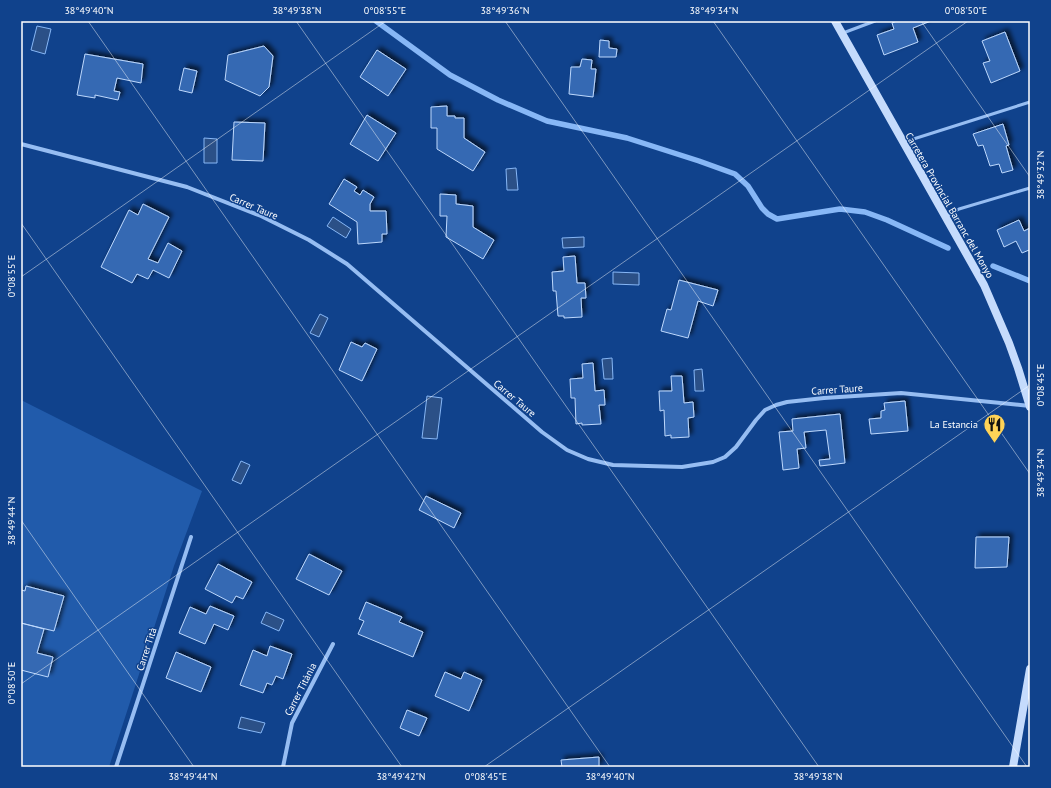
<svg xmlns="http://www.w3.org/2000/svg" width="1051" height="788" font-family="'PT Sans',sans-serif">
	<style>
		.green { fill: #215bab }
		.water { fill: #2b5087; stroke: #87b7f6 }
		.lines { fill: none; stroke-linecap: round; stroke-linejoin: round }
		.stream { stroke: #87b7f6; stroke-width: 5.5 }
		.building { fill: #3469b3; stroke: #bdd8fd; filter: url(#shadow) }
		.lane { stroke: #96bdf2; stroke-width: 3 }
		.street { stroke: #96bdf2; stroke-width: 4 }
		.secondary { stroke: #c5dbfc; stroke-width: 8 }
		.ticks { fill: none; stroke: #fff; stroke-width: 1; stroke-opacity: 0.45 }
		.labels { text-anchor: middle; stroke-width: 3; stroke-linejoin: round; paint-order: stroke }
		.street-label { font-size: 10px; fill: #fff; stroke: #10428c }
		.poi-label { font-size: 10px; fill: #fff; stroke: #10428c; text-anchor: end }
		.neatline { fill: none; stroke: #fff; stroke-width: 1.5 }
		.ticks-label { font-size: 10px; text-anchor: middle; fill: #fff }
	</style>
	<defs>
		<filter id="shadow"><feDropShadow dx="3.5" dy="-3.5" stdDeviation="2" flood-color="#0009"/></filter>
	</defs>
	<rect width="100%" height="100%" fill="#10428c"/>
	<path class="green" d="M21 400 202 491 174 566 109 767H21Z"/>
	<path class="water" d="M37 26 51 29 45 54 31 50Z
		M204 138 217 139V163H204Z
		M516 168 518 190H507L506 169Z
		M333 217 351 229 346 238 327 226Z
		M584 237V247L563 248 562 238Z
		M613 272 639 273V285L613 284Z
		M320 314 328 318 319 337 310 333Z
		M612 358 613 379H604L602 359Z
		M702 369 704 391H695L694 370Z
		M427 396 442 398 437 439 422 438Z
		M241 461 250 465 241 484 232 480Z
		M266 612 284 620 279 631 261 623Z
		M241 717 265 723 261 733 238 728Z"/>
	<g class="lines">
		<path class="stream" d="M376 21 450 75 498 100 547 121 627 138 699 161 735 174 748 186 762 208 768 214 777 219 840 209 865 212 887 220 948 248
			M993 266 1030 281"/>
	</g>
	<path class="building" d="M897 21H931L913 28 918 42 884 55 877 35 894 29 892 23Z
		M1005 32 1020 71 991 83 983 63 990 61 982 41Z
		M600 40 609 41V48L617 49 616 57H599Z
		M264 46 273 56 269 87 260 96 225 80 228 55Z
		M377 50 406 69 388 96 360 77Z
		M85 54 143 64 141 83 117 78 114 91 120 92 118 100 95 95V98L77 95Z
		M582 59 592 60 591 69H596L593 97 569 94 571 67H580Z
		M184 68 197 71 192 93 179 90Z
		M447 106V116H455V118H464V138L485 152 473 171 437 149V128H431V107Z
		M367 115 396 133 378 161 350 144Z
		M234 122 265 123 263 161 232 160Z
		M1003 124 1009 145 1006 146 1013 170 1002 173 999 164 990 166 983 145 978 146 973 134Z
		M344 179 357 187 354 191 360 195 363 190 374 197 370 204V211H386L387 234H382V242L358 244 357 222 329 204Z
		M440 194 456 195V204L473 206V227L494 240 483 259 446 237 447 216H440Z
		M143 204 169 217 148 259 158 263 168 243 182 251 169 278 153 270 148 279 137 274 132 283 101 267 129 210 138 215Z
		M1019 220 1024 231 1030 228V253L1029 250 1022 253 1016 241 1004 247 997 230Z
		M575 256 577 283H585L586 298H581L582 317 564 318V316H558L556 291H553L552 272 564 271 563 257Z
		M679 280 718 290 713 306 698 301 688 338 661 331 667 309 671 310Z
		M351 342 362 347 365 343 377 349 362 381 339 370Z
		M593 363 595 391 604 390 605 405H599L601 424 582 425V423L576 424 575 398H571L570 379 583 378 582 364Z
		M671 376H682L684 403 693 402 694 417 688 418 689 437 671 438V435L665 436 664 410 660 411 659 391H672Z
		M905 401 908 431 871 434 869 419 881 418V411L885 410 884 403Z
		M840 414 845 463 820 466 819 460 830 459 826 430 804 432 806 448 797 449 799 468 783 470 779 432 793 431 792 419Z
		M426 496 461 513 454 528 419 510Z
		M976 537H1009L1007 567 975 568Z
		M309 554 342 571 329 595 296 579Z
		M218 564 252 582 243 599 236 596 232 603 205 589Z
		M26 586 64 596 54 631 21 623V590L25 591Z
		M366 602 402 617 399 622 423 632 413 657 358 634 364 621 359 619Z
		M210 606 234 616 228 630 214 624 205 644 179 633 190 607 206 614Z
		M21 623 44 629 37 653 53 657 48 677 21 670Z
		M270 646 292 654 283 679 276 676 272 685 267 683 263 693 240 685 253 650 267 656Z
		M176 652 211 667 201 692 166 678Z
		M445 672 461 679 464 672 482 680 469 711 435 696Z
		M407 710 427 718 419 736 400 728Z
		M599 757V767H562L561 760Z"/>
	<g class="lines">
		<path class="lane" d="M843 33 875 21
			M904 142 1030 102
			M947 216 959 209 1030 188"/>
		<path class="street" d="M21 144 187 187 261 216 309 240 347 264 542 432 567 450 588 459 613 465 682 467 713 462 725 457 736 447 756 420 765 410 776 405 787 402 824 398 901 393 1030 406
			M116 767 191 537
			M283 767 292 723 333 644"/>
		<path class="secondary" d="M835 21 984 285 1009 343 1018 368 1030 407
			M1013 767 1030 669"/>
	</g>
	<path class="ticks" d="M88 21 610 767M296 21 819 767M505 21 1027 767M713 21 1030 474M921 21 1030 177M21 223 402 767M21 277 386 21M21 520 194 767M21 684 968 21M484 767 1030 385"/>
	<defs>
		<symbol id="restaurant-pin" viewBox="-11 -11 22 30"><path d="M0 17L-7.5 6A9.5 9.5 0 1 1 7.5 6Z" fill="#ffd357" stroke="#10428c"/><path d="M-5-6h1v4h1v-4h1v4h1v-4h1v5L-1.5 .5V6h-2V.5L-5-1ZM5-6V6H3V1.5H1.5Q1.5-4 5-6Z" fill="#111"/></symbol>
	</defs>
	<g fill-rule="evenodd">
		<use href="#restaurant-pin" x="982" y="412" width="25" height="34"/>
	</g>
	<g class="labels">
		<g class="street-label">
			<text transform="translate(950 205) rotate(60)" y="4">Carretera Provincial Barranc del Monyo</text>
			<text transform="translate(254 206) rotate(23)" y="4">Carrer Taure</text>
			<text transform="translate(837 389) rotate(-4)" y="4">Carrer Taure</text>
			<text transform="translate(515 398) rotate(40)" y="4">Carrer Taure</text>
			<text transform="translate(146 649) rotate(-72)" y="4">Carrer Tità</text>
			<text transform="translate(300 689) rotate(-63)" y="4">Carrer Titània</text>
		</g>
		<g class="poi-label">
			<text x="978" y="428">La Estancia</text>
		</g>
	</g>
	<rect width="1051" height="788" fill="none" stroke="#10428c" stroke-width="44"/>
	<rect x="22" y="22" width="1007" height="744" class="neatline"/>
	<g class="ticks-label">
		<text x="89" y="14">38°49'40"N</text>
		<text x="297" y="14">38°49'38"N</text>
		<text x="385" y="14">0°08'55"E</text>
		<text x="505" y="14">38°49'36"N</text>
		<text x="714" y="14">38°49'34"N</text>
		<text x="966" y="14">0°08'50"E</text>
		<text transform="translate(1040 175) rotate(-90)" y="4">38°49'32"N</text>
		<text transform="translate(11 276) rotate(-90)" y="4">0°08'55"E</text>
		<text transform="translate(1040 385) rotate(-90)" y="4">0°08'45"E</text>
		<text transform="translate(1040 473) rotate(-90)" y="4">38°49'34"N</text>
		<text transform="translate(11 521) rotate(-90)" y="4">38°49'44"N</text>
		<text transform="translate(11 683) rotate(-90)" y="4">0°08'50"E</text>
		<text x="193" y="780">38°49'44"N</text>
		<text x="401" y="780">38°49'42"N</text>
		<text x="486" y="780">0°08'45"E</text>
		<text x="610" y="780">38°49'40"N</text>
		<text x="818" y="780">38°49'38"N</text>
	</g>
</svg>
